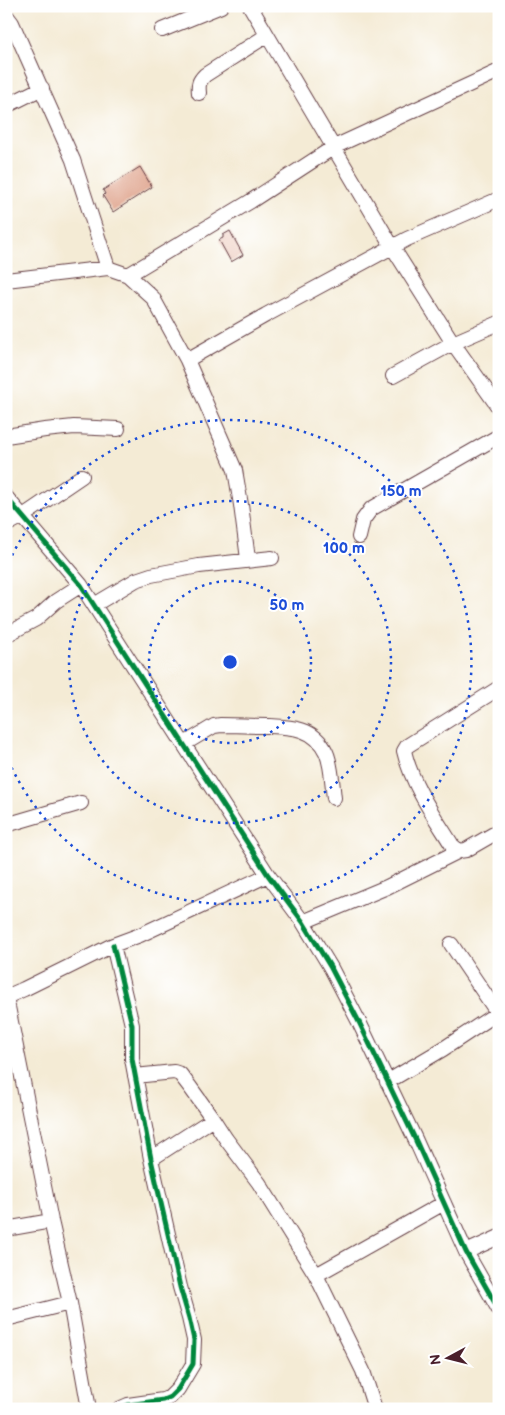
<svg xmlns="http://www.w3.org/2000/svg" width="505" height="1415" font-family="'Balsamiq Sans',sans-serif">
	<style>
		.building { fill: #db987e }
		.lines { fill: none; stroke-linecap: round; stroke-linejoin: round }
		.minor-casing { stroke: #643e44; stroke-width: 16 }
		.minor { stroke: #fff; stroke-width: 14 }
		.cycleway-casing { stroke: #fff; stroke-width: 8 }
		.cycleway { stroke: #00873e; stroke-width: 5 }
		.ring { fill: none; stroke: #1d4ed8; stroke-width: 2.5; stroke-dasharray: 2.5 5 }
		.centre { fill: #1d4ed8; stroke: #fff; stroke-width: 2.5 }
		.ring-label { font-size: 15px; text-anchor: middle; font-weight: bold; fill: #1d4ed8; stroke: #fff; stroke-width: 4; stroke-linejoin: round; paint-order: stroke }
	</style>
	<rect width="100%" height="100%" fill="#fff"/>
	<filter id="ink" filterUnits="userSpaceOnUse"><feTurbulence type="fractalNoise" baseFrequency=".02" numOctaves="2"/><feDisplacementMap in="SourceGraphic" scale="10" xChannelSelector="R" yChannelSelector="G"/><feConvolveMatrix kernelMatrix="1 2 1 2 8 2 1 2 1" color-interpolation-filters="sRGB"/></filter>
	<filter id="wash" filterUnits="userSpaceOnUse"><feTurbulence type="fractalNoise" baseFrequency=".0096" numOctaves="4" result="noise"/><feDisplacementMap in="SourceGraphic" scale="20" xChannelSelector="R" yChannelSelector="G"/><feGaussianBlur stdDeviation="1.12" result="paint"/><feColorMatrix in="noise" values="0 0 0 0 0 0 0 0 0 0 0 0 0 0 0 0 0 1.4 0 .05"/><feComposite in="paint" operator="in"/></filter>
	<g filter="url(#wash)">
		<rect width="100%" height="100%" fill="#f4ebd5"/>
		<g id="blocks">
			<path class="building" d="M140 167 152 187 113 212 103 196 105 194 103 190Z
				M230 231 243 255 231 262 219 240 223 238V235Z"/>
		</g>
	</g>
	<g filter="url(#ink)">
		<use href="#blocks" fill-opacity="0" stroke="#643e44" stroke-width="1"/>
		<g class="lines">
			<defs>
				<path id="minor" d="M250 6 393 248 453 343 393 376
					M6 15 12 23 73 160 108 268
					M162 30 221 6
					M199 93C198 84 199 81 205 75L266 36
					M6 106 42 88
					M128 275 251 201 334 147 499 71
					M6 280 108 268 128 275 153 298 187 360 235 470 241 505 248 559
					M499 323 453 343 499 408
					M187 360 266 315 407 239 499 199
					M6 436 45 430 74 427 118 429
					M6 497 81 585 268 875 303 922 331 968 359 1022 416 1141 466 1252 499 1310
					M6 525 23 516 82 476
					M359 537 363 520 371 509 499 436
					M94 605 136 580 151 575 199 566 272 558
					M6 635 36 619 56 601 81 585
					M499 688 407 746 404 751C412 785 434 816 452 845L459 851 466 850 499 831
					M184 744 214 726 221 725C236 725 252 726 267 726 291 727 314 727 326 752 332 765 332 783 334 798
					M6 825 81 803
					M303 922 387 887 459 851
					M451 944 499 1015
					M113 945 132 1025V1059L151 1159 180 1287 189 1318 194 1340 193 1364 178 1389 170 1397 163 1400 128 1405 119 1409
					M6 997 51 1221 70 1303 89 1409
					M6 997 24 989 113 945 140 935 268 875
					M135 1076 174 1072 180 1074 190 1087 213 1119 226 1139 259 1183 316 1275 363 1371 375 1409
					M387 1082 443 1049 499 1012
					M151 1159 213 1119
					M6 1229 51 1221
					M466 1252 499 1237
					M316 1275 444 1203
					M6 1319 70 1303"/>
			</defs>
			<use href="#minor" class="minor-casing"/>
			<use href="#minor" class="minor"/>
			<defs>
				<path id="cycleway" d="M6 497 81 585 268 875 303 922 331 968 359 1022 416 1141 466 1252 499 1310
					M113 945 132 1025V1059L151 1159 180 1287 189 1318 194 1340 193 1364 178 1389 170 1397 163 1400 128 1405 119 1409"/>
			</defs>
			<use href="#cycleway" class="cycleway-casing"/>
			<use href="#cycleway" class="cycleway"/>
		</g>
	</g>
	<g class="ring">
		<circle cx="230" cy="662" r="81"/>
		<circle cx="230" cy="662" r="161"/>
		<path d="M6 569A242 242 0 1 1 6 755"/>
	</g>
	<circle cx="230" cy="662" r="8" class="centre"/>
	<g class="ring-label">
		<text x="401" y="496">150 m</text>
		<text x="344" y="553">100 m</text>
		<text x="287" y="610">50 m</text>
	</g>
	<rect width="505" height="1415" fill="none" stroke="#fff" stroke-width="25"/>
	<g transform="translate(448 1358) rotate(263)" stroke="#ffffff" stroke-width="4" paint-order="stroke">
	<path d="M0-4L9 19L0 12L-9 19Z" fill="#4a1f2b"/>
	<text y="-8" font-size="14" font-weight="bold" text-anchor="middle" fill="#4a1f2b">N</text>
	</g>
</svg>
